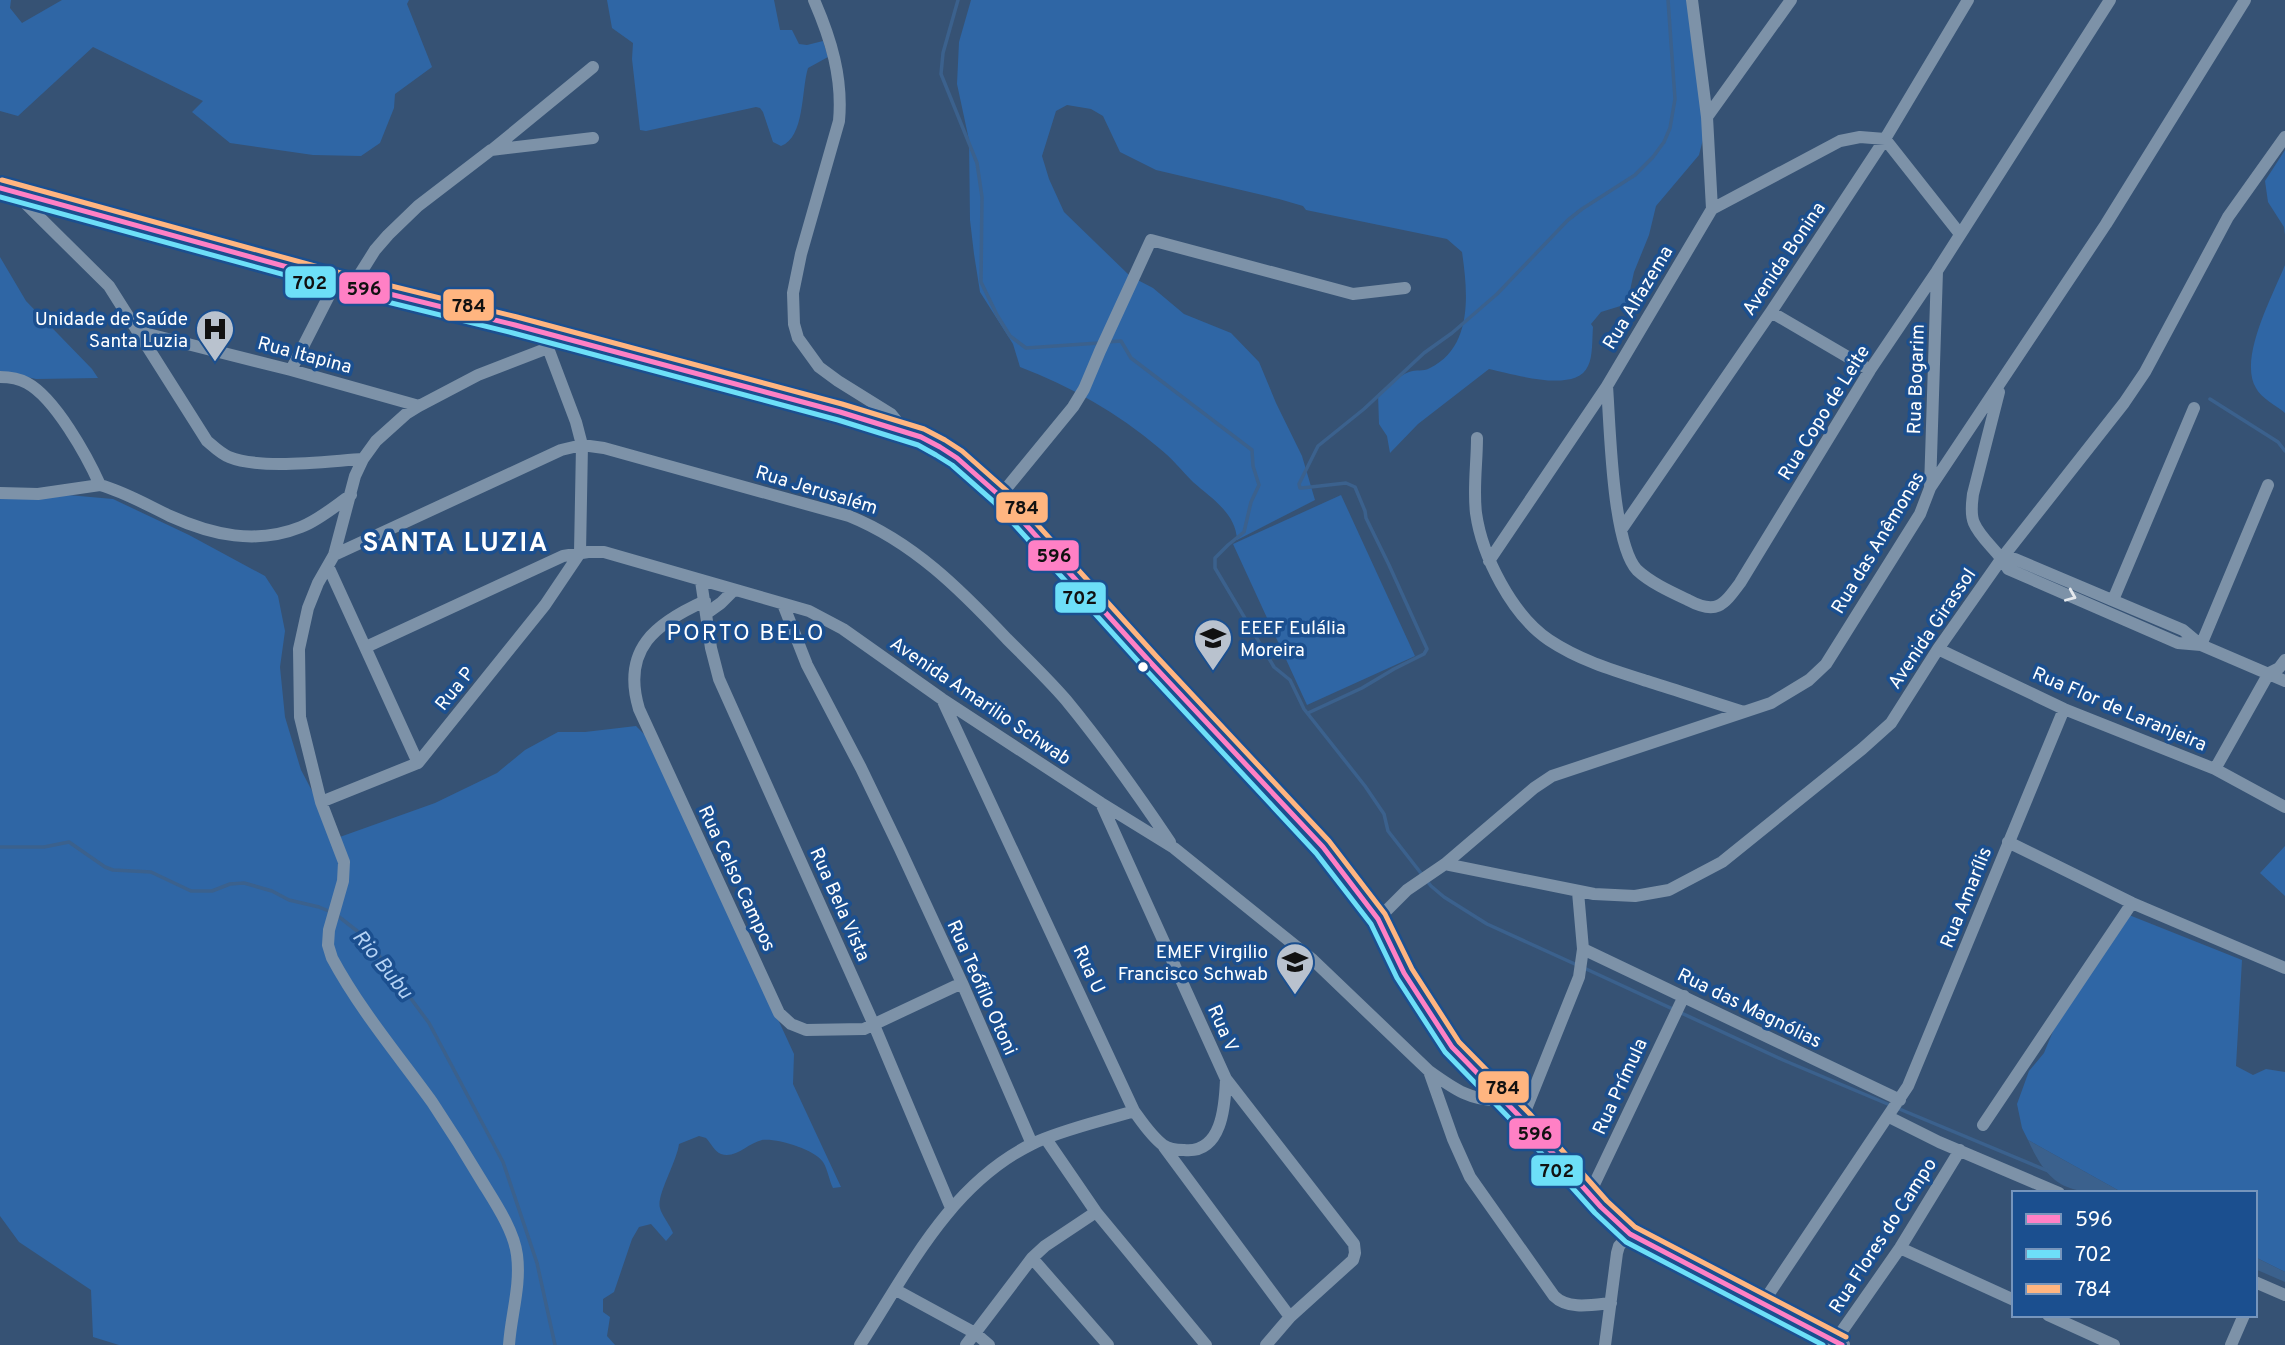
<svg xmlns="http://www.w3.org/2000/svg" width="2285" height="1345" font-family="Overpass,sans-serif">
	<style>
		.green { fill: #2f66a5 }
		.water { fill: #3b618d }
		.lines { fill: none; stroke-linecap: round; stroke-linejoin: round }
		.stream { stroke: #3b618d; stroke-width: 3.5 }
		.minor { stroke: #7d92a8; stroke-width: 12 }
		.major { stroke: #7d8ea7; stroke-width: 16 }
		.bus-1-casing { stroke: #1b4f8f; stroke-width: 10 }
		.bus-2-casing { stroke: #1b4f8f; stroke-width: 10 }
		.bus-3-casing { stroke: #1b4f8f; stroke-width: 10 }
		.bus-1 { stroke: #ff80c5; stroke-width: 5 }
		.bus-2 { stroke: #6ddff8; stroke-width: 5 }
		.bus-3 { stroke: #ffb580; stroke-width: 5 }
		.oneway { stroke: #e5e9ee }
		.bus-dot { fill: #fff; stroke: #1b4f8f; stroke-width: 2.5 }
		.labels { text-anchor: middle; stroke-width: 7; stroke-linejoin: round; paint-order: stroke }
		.street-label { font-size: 19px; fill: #fff; stroke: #1b4f8f }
		.poi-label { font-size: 19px; fill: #fff; stroke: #1b4f8f; text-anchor: end }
		.water-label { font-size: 21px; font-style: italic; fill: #b5d3f5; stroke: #1b4f8f }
		.quarter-label { font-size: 23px; letter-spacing: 2px; fill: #fff; stroke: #1b4f8f }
		.district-label { font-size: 26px; font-weight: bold; letter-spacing: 2px; fill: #fff; stroke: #1b4f8f }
		.line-badge { stroke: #1b4f8f; stroke-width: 2.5 }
		.pale-badge-label { font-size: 19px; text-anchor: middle; font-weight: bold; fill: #111 }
	</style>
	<rect width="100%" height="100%" fill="#365274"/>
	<path class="green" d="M0 0H11L10 8 22 23 62 0H409L407 4 432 67 395 94 394 108 380 143 361 156 313 155 230 143 192 112 203 101 93 47 18 116 0 111Z
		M607 0H774L780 30H792L799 44 807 45 823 41 828 57 808 68C801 91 805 137 781 146L773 142 763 112 760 108 756 107 646 131 640 130 632 59 633 43 612 28Z
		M971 0H1693L1708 120 1699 155 1656 206 1649 235 1634 272 1627 304 1601 312 1591 324 1593 327C1592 339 1593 356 1588 366 1576 394 1513 374 1489 369L1418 424 1390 453 1387 436 1379 424 1378 394C1387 387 1398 376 1409 372 1416 369 1423 372 1430 368 1473 347 1468 293 1462 252L1447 239 1306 210 1303 206 1279 199 1156 170 1120 152 1103 116 1091 109 1067 105 1056 111 1042 156 1049 179 1064 212 1130 276 1153 288 1184 314 1231 333 1259 362 1276 403 1302 456 1315 500 1237 540C1236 513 1211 498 1193 482 1182 471 1172 458 1159 448 1118 413 1070 386 1020 367L1013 344 980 292 974 254 970 220 969 140 957 84 959 42Z
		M2285 150V235L2284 227 2268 202 2265 181Z
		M0 257 26 301 92 369 98 378 36 379 0 371Z
		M2285 265V413C2277 406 2261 398 2256 388 2238 359 2273 295 2285 265Z
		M0 489 113 499 189 535 265 576 278 596 285 631 280 667 285 717 301 770 337 838 435 803 497 773 525 750 558 732H585L636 726 648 738 794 1054 793 1084 841 1187 833 1188C829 1180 828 1170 823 1162 814 1149 777 1138 762 1140 748 1143 736 1159 721 1154 714 1151 711 1143 706 1138L699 1136 679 1144C677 1161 656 1196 660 1208 661 1214 670 1225 673 1233L666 1241 651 1224 639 1227 632 1239 614 1292 603 1299V1312L610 1317 607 1336 615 1345H119L93 1337 91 1290 19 1242 0 1216Z
		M1341 495 1415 656 1307 705 1233 544Z
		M2285 846V896L2260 873Z
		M2129 915 2242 960 2236 1066 2253 1075 2266 1069 2285 1072V1272L2255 1257V1193H2123L2028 1140 2022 1128 2017 1104 2029 1071 2044 1053 2058 1019Z"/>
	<path class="water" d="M2028 1140 2123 1193C2070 1193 2051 1191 2028 1140Z
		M2255 1257 2285 1272V1282L2255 1269Z"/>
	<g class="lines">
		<path class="stream" d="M958 0 943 53 941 74 977 163 982 197 981 282 997 315 1010 336 1026 348 1099 343
			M1106 342 1121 341 1131 358 1252 450 1253 466 1259 485 1251 502 1244 532 1228 545 1215 558V568L1274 667 1290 680 1304 709 1365 786 1384 814 1388 831 1431 886 1444 897 1487 924 1577 965
			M2210 399 2278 442 2285 451
			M1308 713 1362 688 1394 669 1424 654 1427 649 1389 565 1366 518 1365 511 1355 487 1346 483 1302 488H1300L1299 484 1318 446 1364 409 1424 353 1452 333 1497 294 1568 220 1582 209 1635 175 1653 157 1664 142 1670 128 1675 99 1668 0
			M0 847H44L69 842 105 867 113 870 151 872 191 891H212L230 884 244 883 272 891 289 900 319 907 331 912
			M338 916 366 938 429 1023 503 1162 537 1263 555 1345
			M1584 968 1783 1060 1890 1105
			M1897 1108 2048 1171"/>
		<path class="minor" d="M814 0C831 39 843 78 839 121L801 254 793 293 794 324 798 338 819 367 838 381 891 414 905 431
			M1692 0 1707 117 1712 209
			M1707 117 1791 0
			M492 150 593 67
			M14 192 109 286 207 441C214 447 221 454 229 457 260 470 328 461 363 459
			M353 285 375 250 388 235 418 206 491 150 593 138
			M1771 312 1870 370
			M140 332 291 370 419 406
			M291 370 337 280
			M0 377C9 377 18 378 27 383 55 398 87 456 100 485 125 492 147 505 170 516 212 535 256 545 301 527 319 520 335 506 351 495
			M1607 386C1610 425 1612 543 1637 570 1651 583 1671 592 1688 600 1716 615 1723 606 1740 583L1870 370 1937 271 2110 0
			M1999 392 1973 494C1972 502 1970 514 1974 523 1981 540 2000 552 2008 569L2178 643 2201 645 2285 681
			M1477 438C1477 463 1473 488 1476 513 1482 556 1512 615 1549 640 1579 660 1612 670 1647 681 1679 691 1711 702 1744 712
			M1930 488 1937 271
			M0 493 38 494 100 485
			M1000 496 1073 407 1084 389 1100 351 1151 240 1353 294 1405 288
			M1621 530 1771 312 1885 139 1968 0
			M334 555 561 450 582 445 604 448 849 516C913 542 960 589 1007 639 1027 659 1048 679 1066 700 1103 745 1137 793 1170 842
			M2002 558 2015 559 2183 630 2201 645
			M1489 561 1607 386 1712 209 1840 141 1860 137 1885 139 1960 234
			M328 566 418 763
			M701 581 711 648 719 679 874 1025 951 1208
			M2113 600 2194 408
			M705 601C656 623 621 649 639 709L779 1013 791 1024 806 1030 864 1029 962 983
			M783 604 807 665 861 768 900 849 962 983 1032 1144
			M707 613 721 603 734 590
			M2201 645 2268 485
			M366 647 563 556 588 552H604L809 611 843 629 942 699 1101 803 1174 848 1313 960 1429 1071C1454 1089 1472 1102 1503 1100
			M1938 649 2064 709 2215 769 2285 807
			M942 699 1134 1111C1142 1122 1151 1136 1163 1145 1168 1149 1177 1150 1184 1150 1222 1154 1225 1106 1226 1079
			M2215 769 2269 673 2279 668 2285 660
			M321 802 418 763 545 605 580 553 582 445 576 422 548 348
			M1101 803 1226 1079 1354 1244 1355 1253 1353 1260 1290 1317 1266 1345
			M2008 842 2132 903 2285 968
			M1445 864 1594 894 1635 896 1669 890 1722 862 1862 749 1891 723 1938 649 2002 558 2124 403 2145 372 2228 217 2285 137
			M1378 919 1407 890 1445 864 1534 788 1552 776 1771 703 1809 680 1826 664 1920 514 1930 488 2106 224 2245 0
			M1583 949 1900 1100
			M1429 1071 1453 1139 1470 1177 1554 1296C1568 1310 1592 1305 1611 1303
			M1889 1117 1939 1142 2059 1193
			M1522 1119 1579 977 1583 949 1578 892
			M1983 1125 2132 903
			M1046 1139 1096 1212 1206 1345
			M1164 1147 1290 1317
			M1590 1193 1684 996
			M1900 1248 2014 1300
			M1032 1258 1108 1345
			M2255 1282 2285 1295
			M896 1290 975 1333 989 1345
			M1762 1304 1908 1086 2064 709
			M2048 1315 2114 1345
			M1835 1341 1900 1248 1960 1150
			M509 1345C511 1315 521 1286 517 1255 514 1231 496 1204 483 1183 467 1156 450 1129 432 1102 398 1055 360 1010 332 958L328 945 329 930 343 881 344 862 321 802 300 717 299 649 308 608 318 583 334 555 355 476 363 459 376 441 406 414 419 406 478 375 548 348 555 336
			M860 1345C908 1271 949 1185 1032 1144 1061 1130 1102 1121 1134 1111
			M966 1345 1032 1258 1045 1246 1096 1212
			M1605 1345 1617 1253 1619 1246 1630 1234
			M2231 1345 2244 1315"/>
		<path class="major" d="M0 188 353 285 515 325 840 412 921 437 940 447 957 458 1000 496 1151 663 1323 847 1378 919 1404 973 1452 1047 1522 1119 1601 1207 1630 1234 1842 1345"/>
		<defs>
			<path id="bus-1" d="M0 188 353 285 515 325 840 412 921 437 940 447 957 458 1000 496 1151 663 1323 847 1378 919 1404 973 1452 1047 1522 1119 1601 1207 1630 1234 1842 1345"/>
			<path id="bus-2" d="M0 197 351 293 513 333 838 420 918 445 936 455 952 465 994 502 1145 669 1316 853 1371 924 1397 978 1445 1052 1516 1125 1595 1213 1626 1242 1823 1345"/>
			<path id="bus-3" d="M2 180 355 277 517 317 842 404 924 429 945 440 962 451 1006 490 1157 657 1329 841 1385 914 1412 969 1459 1042 1529 1113 1607 1201 1635 1227 1846 1337"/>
		</defs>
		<use href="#bus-1" class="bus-1-casing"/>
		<use href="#bus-2" class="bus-2-casing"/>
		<use href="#bus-3" class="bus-3-casing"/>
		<use href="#bus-1" class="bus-1"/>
		<use href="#bus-2" class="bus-2"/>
		<use href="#bus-3" class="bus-3"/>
	</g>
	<defs><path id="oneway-chevron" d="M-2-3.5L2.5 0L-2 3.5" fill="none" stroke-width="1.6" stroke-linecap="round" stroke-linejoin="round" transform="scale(1.75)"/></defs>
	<use class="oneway" href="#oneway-chevron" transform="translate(2071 596) rotate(23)"/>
	<defs>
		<symbol id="hospital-pin" viewBox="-11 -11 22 30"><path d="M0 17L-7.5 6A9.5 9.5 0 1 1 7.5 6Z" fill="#b9c2ce" stroke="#1b4f8f"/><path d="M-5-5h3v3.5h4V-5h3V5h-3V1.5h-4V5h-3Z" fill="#111"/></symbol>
		<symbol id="school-pin" viewBox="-11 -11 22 30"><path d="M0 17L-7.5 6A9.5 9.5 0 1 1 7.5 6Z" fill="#b9c2ce" stroke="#1b4f8f"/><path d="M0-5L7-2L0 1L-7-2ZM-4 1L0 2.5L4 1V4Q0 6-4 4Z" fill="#111"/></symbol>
	</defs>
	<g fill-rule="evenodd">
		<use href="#hospital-pin" x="193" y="307" width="44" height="60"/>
		<use href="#school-pin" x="1191" y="616" width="44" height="60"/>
		<use href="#school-pin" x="1273" y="940" width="44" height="60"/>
	</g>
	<circle class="bus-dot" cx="1143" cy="667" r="6"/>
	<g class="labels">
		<g class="street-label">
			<text transform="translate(1783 258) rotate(-56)" y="7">Avenida Bonina</text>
			<text transform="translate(1637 297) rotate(-59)" y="7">Rua Alfazema</text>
			<text transform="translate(305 354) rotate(15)" y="7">Rua Itapina</text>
			<text transform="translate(1915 379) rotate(-88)" y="7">Rua Bogarim</text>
			<text transform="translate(1823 412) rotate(-58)" y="7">Rua Copo de Leite</text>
			<text transform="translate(817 489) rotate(17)" y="7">Rua Jerusalém</text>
			<text transform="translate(1877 542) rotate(-59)" y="7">Rua das Anêmonas</text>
			<text transform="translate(1931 628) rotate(-56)" y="7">Avenida Girassol</text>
			<text transform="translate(454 688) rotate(-51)" y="7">Rua P</text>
			<text transform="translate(981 700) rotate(34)" y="7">Avenida Amarilio Schwab</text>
			<text transform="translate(2120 708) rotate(23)" y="7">Rua Flor de Laranjeira</text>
			<text transform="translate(738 878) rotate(65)" y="7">Rua Celso Campos</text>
			<text transform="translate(1965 897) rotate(-68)" y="7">Rua Amarílis</text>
			<text transform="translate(841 904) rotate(66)" y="7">Rua Bela Vista</text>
			<text transform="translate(1090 969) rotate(65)" y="7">Rua U</text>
			<text transform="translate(983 987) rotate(66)" y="7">Rua Teófilo Otoni</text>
			<text transform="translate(1750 1007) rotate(26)" y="7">Rua das Magnólias</text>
			<text transform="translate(1224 1028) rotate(66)" y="7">Rua V</text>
			<text transform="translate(1619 1086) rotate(-65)" y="7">Rua Prímula</text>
			<text transform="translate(1882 1235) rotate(-57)" y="7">Rua Flores do Campo</text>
		</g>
		<g class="poi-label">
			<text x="188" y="325">Unidade de Saúde<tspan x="188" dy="22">Santa Luzia</tspan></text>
			<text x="1240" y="634" text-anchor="start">EEEF Eulália<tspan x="1240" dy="22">Moreira</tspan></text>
			<text x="1268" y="958">EMEF Virgilio<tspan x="1268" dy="22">Francisco Schwab</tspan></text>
		</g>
		<g class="water-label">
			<text transform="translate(383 964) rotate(51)" y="7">Rio Bubu</text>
		</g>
		<g class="quarter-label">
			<text x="746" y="640">PORTO BELO</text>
		</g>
		<g class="district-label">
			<text x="456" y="551">SANTA LUZIA</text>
		</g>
	</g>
	<g class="line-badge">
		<rect x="284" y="265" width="53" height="34" rx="7" fill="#6ddff8"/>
		<rect x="338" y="271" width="53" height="34" rx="7" fill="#ff80c5"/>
		<rect x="442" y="288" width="53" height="34" rx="7" fill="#ffb580"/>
		<rect x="995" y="491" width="54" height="33" rx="7" fill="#ffb580"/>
		<rect x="1027" y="539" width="53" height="33" rx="7" fill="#ff80c5"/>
		<rect x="1054" y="581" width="53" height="33" rx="7" fill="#6ddff8"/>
		<rect x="1477" y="1070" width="53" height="34" rx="7" fill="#ffb580"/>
		<rect x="1508" y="1117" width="54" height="33" rx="7" fill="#ff80c5"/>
		<rect x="1530" y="1154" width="54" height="33" rx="7" fill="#6ddff8"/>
	</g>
	<g class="pale-badge-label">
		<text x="310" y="289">702</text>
		<text x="364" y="295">596</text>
		<text x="469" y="312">784</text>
		<text x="1022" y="514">784</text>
		<text x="1054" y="562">596</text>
		<text x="1080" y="604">702</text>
		<text x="1503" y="1094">784</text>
		<text x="1535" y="1140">596</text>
		<text x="1557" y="1177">702</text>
	</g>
	<rect x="2012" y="1191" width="245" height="126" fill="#1b4f8f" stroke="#7695bc" stroke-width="2"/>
	<rect x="2026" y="1214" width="35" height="10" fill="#ff80c5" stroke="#7695bc" stroke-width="2"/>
	<text x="2075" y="1226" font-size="21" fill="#ffffff">596</text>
	<rect x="2026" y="1249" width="35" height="10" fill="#6ddff8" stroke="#7695bc" stroke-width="2"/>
	<text x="2075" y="1261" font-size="21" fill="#ffffff">702</text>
	<rect x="2026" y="1284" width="35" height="10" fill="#ffb580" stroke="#7695bc" stroke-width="2"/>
	<text x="2075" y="1296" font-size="21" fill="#ffffff">784</text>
</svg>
